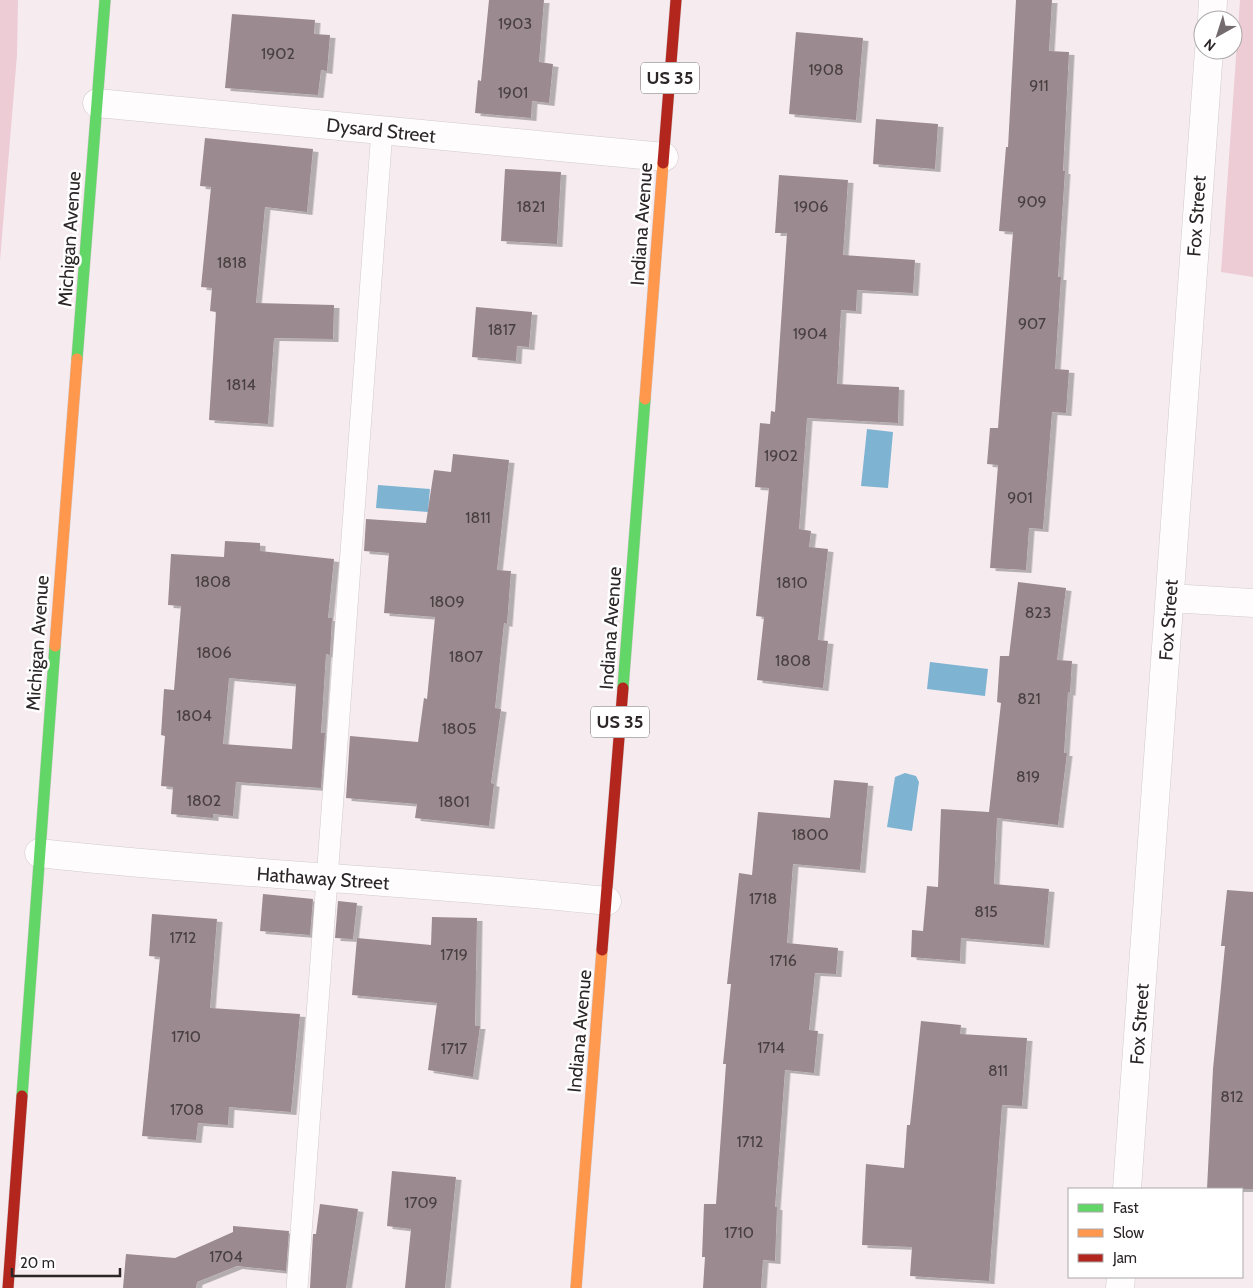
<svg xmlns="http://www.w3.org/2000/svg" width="1253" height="1288" font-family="Cabin,sans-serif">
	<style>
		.green { fill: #edccd6 }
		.water { fill: #7fb3d2 }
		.building { fill: #9b8a90; fill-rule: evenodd; filter: url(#shadow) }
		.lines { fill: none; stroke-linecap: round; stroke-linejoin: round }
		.lane-casing { stroke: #d2cacc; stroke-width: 22 }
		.street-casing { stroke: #d2cacc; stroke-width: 29 }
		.fast-casing { stroke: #d2cacc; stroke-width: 12 }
		.slow-casing { stroke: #d2cacc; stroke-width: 12 }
		.jam-casing { stroke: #d2cacc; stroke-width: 12 }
		.lane { stroke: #fefcfd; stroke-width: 21 }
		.street { stroke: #fefcfd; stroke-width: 28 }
		.fast { stroke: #63d668; stroke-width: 11 }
		.slow { stroke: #ff974d; stroke-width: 11 }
		.jam { stroke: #b3261e; stroke-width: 11 }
		.labels { text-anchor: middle; stroke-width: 5; stroke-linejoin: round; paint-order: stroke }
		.number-label { font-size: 16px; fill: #483f41 }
		.shield { fill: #fff; stroke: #6b6768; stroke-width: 1 }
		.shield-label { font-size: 18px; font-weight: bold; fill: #2c2627 }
		.street-label { font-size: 19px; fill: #2c2627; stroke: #fff }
	</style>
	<defs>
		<filter id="shadow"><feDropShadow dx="5.5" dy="3" stdDeviation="0" flood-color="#0004"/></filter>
	</defs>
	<rect width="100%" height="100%" fill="#f6ecef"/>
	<path class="green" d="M0 0H18L17 55 0 261Z
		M1240 0H1253V277L1221 272Z"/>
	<path class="water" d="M867 429 893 432 888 488 861 486Z
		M378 485 430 489 428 512 376 508Z
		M930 662 988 669 985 696 927 689Z
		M905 773 916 776 919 782 912 831 887 827 895 777Z"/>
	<path class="building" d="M489 0H544L539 62 553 64 549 103 532 101 531 118 475 113 478 80 481 81Z
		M1016 0H1052L1049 51 1069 52 1063 171H1065L1058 277H1061L1055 369 1069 370 1066 413 1052 412 1043 529 1029 528 1026 570 990 568 998 465 987 464 990 428H998L1013 232 999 231 1006 147H1008Z
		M232 14 315 20 314 34 330 35 327 71 321 70 318 95 225 88Z
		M796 32 863 38 856 120 789 114Z
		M876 119 938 124 935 169 873 164Z
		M205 138 313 149 307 212 265 207 256 303 334 305 333 339 274 338 268 424 209 420 216 312 210 311 212 288 201 287 211 187 200 186Z
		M505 169 561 172 557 244 501 241Z
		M779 175 848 180 843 255 915 260 913 293 857 290 856 311 841 310 837 384 899 387 898 423 807 418 799 529 811 531 809 547 828 549 818 640 828 641 823 688 757 680 764 617 756 616 769 488 755 487 760 423 770 424 771 411 775 412 787 233H775Z
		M476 307 532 312 529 347 517 346 516 361 472 357Z
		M453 454 509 460 497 570 511 571 507 624 504 623 495 708 501 709 491 783 494 784 489 826 415 818 417 804 346 798 350 736 418 742 424 698 427 699 435 617 384 613 389 553 364 551 366 519 426 523 434 470 451 472Z
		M225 541 260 543V551L334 559 328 618H332L330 655 326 654 321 733H325L321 788 236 782 233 816 213 814V818L171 814 173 787 161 786 165 736 161 735 164 689 174 690 181 606 168 605 171 554 224 557ZM229 678 296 684 292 749 223 744Z
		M1018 582 1066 588 1057 660 1072 661 1070 693 1068 692 1064 753H1067L1058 825 997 818 994 884 1049 889 1044 945 961 938 960 961 911 957 912 930 923 931 927 886 938 887 941 809 989 812 1001 703 997 702 1000 656H1009Z
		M834 780 868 783 860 870 793 864 787 943 838 948 836 974 815 973 809 1030 818 1031 814 1073 785 1070 775 1207H777L775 1261 763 1260 761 1288H703L705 1257H702L704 1204H716L726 1064H723L731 984H727L739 873 752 875 758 812 830 818Z
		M1227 890 1253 892V1189H1207L1213 1069 1225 946H1221Z
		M263 894 313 899 310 935 260 931Z
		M338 901 357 903 353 939 335 938Z
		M152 914 217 919 210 1008 300 1014 291 1112 229 1107 228 1125 198 1123 196 1140 142 1136 160 957 149 956Z
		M432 917 477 918 475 1026H480L473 1077 428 1070 437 1003 352 995 357 938 431 945Z
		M921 1021 961 1025 960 1034 1027 1038 1022 1106 1002 1105 989 1281 910 1276 912 1247 862 1245 866 1164 904 1168 907 1125H910Z
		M392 1171 456 1177 445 1288H405L411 1229 387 1226Z
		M320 1204 358 1209 346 1288H310L313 1234H316Z
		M233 1226 289 1231 286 1271 237 1266 197 1282 196 1288H123L126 1254 175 1258 233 1232Z"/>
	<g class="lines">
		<defs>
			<path id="lane" d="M297 1288 382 130"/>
			<path id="street" d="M1212 20 1213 0
				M97 103 664 157
				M1170 598 1253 603
				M39 853C227 874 418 881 607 901
				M1127 1189 1209 50
				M1120 1288 1121 1277"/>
			<path id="fast" d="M77 359 105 0
				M623 688 645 399
				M22 1096 55 646"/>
			<path id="slow" d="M645 399 663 163
				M55 646 77 359
				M576 1288 602 950"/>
			<path id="jam" d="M663 163 676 0
				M602 950 623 688
				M8 1288 22 1096"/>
		</defs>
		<use href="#lane" class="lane-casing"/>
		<use href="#street" class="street-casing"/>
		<use href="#fast" class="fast-casing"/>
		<use href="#slow" class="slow-casing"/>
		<use href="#jam" class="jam-casing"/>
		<use href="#lane" class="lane"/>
		<use href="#street" class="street"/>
		<use href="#fast" class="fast"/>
		<use href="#slow" class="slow"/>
		<use href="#jam" class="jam"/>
	</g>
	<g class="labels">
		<g class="number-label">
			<text x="515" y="29">1903</text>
			<text x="278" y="59">1902</text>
			<text x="826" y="75">1908</text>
			<text x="1039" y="91">911</text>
			<text x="513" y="98">1901</text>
			<text x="1032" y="207">909</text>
			<text x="531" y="212">1821</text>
			<text x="811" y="212">1906</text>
			<text x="232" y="268">1818</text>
			<text x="1032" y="329">907</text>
			<text x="502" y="335">1817</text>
			<text x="810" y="339">1904</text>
			<text x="241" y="390">1814</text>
			<text x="781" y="461">1902</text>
			<text x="1020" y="503">901</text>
			<text x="478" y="523">1811</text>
			<text x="213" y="587">1808</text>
			<text x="792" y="588">1810</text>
			<text x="447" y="607">1809</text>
			<text x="1038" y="618">823</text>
			<text x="214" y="658">1806</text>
			<text x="466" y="662">1807</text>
			<text x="793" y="666">1808</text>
			<text x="1029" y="704">821</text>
			<text x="194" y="721">1804</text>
			<text x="459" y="734">1805</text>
			<text x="1028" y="782">819</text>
			<text x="204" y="806">1802</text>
			<text x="454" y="807">1801</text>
			<text x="810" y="840">1800</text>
			<text x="763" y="904">1718</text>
			<text x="986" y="917">815</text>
			<text x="183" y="943">1712</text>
			<text x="454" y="960">1719</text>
			<text x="783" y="966">1716</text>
			<text x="186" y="1042">1710</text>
			<text x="771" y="1053">1714</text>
			<text x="454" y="1054">1717</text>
			<text x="998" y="1076">811</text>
			<text x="1232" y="1102">812</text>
			<text x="187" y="1115">1708</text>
			<text x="750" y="1147">1712</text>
			<text x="421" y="1208">1709</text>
			<text x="739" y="1238">1710</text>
			<text x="226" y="1262">1704</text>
		</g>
		<g class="shield">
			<rect x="641" y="62.5" width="58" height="31" rx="4"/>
			<rect x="591" y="706.5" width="58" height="31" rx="4"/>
		</g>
		<g class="shield-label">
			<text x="670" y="84">US 35</text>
			<text x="620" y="728">US 35</text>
		</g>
		<g class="street-label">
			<text transform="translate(381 130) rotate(6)" y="7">Dysard Street</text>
			<text transform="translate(1196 216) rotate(-86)" y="7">Fox Street</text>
			<text transform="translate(641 224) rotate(-86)" y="7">Indiana Avenue</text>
			<text transform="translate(69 239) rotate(-86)" y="7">Michigan Avenue</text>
			<text transform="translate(1168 620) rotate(-86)" y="7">Fox Street</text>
			<text transform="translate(610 628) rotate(-86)" y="7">Indiana Avenue</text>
			<text transform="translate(37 643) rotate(-86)" y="7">Michigan Avenue</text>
			<text transform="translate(323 878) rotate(4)" y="7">Hathaway Street</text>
			<text transform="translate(1139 1024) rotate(-86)" y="7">Fox Street</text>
			<text transform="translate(579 1031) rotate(-85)" y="7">Indiana Avenue</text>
		</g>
	</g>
	<rect x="1068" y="1188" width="175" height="90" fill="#ffffff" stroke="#aba8a9"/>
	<rect x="1078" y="1204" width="25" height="8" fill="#63d668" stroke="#aba8a9"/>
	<text x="1113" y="1213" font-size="15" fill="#2c2627">Fast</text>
	<rect x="1078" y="1229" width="25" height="8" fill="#ff974d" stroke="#aba8a9"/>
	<text x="1113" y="1238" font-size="15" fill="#2c2627">Slow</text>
	<rect x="1078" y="1254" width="25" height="8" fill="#b3261e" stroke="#aba8a9"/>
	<text x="1113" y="1263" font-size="15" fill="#2c2627">Jam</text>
	<g transform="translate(1218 35) rotate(219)"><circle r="24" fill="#ffffff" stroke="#aba8a9"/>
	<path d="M0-4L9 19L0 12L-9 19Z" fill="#736b6d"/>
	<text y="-8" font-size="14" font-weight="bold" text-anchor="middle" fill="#2c2627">N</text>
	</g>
	<path d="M12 1268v8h108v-8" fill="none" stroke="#2c2627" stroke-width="2.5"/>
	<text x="20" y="1268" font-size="15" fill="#2c2627" stroke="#ffffff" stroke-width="4" paint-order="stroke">20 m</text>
</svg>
